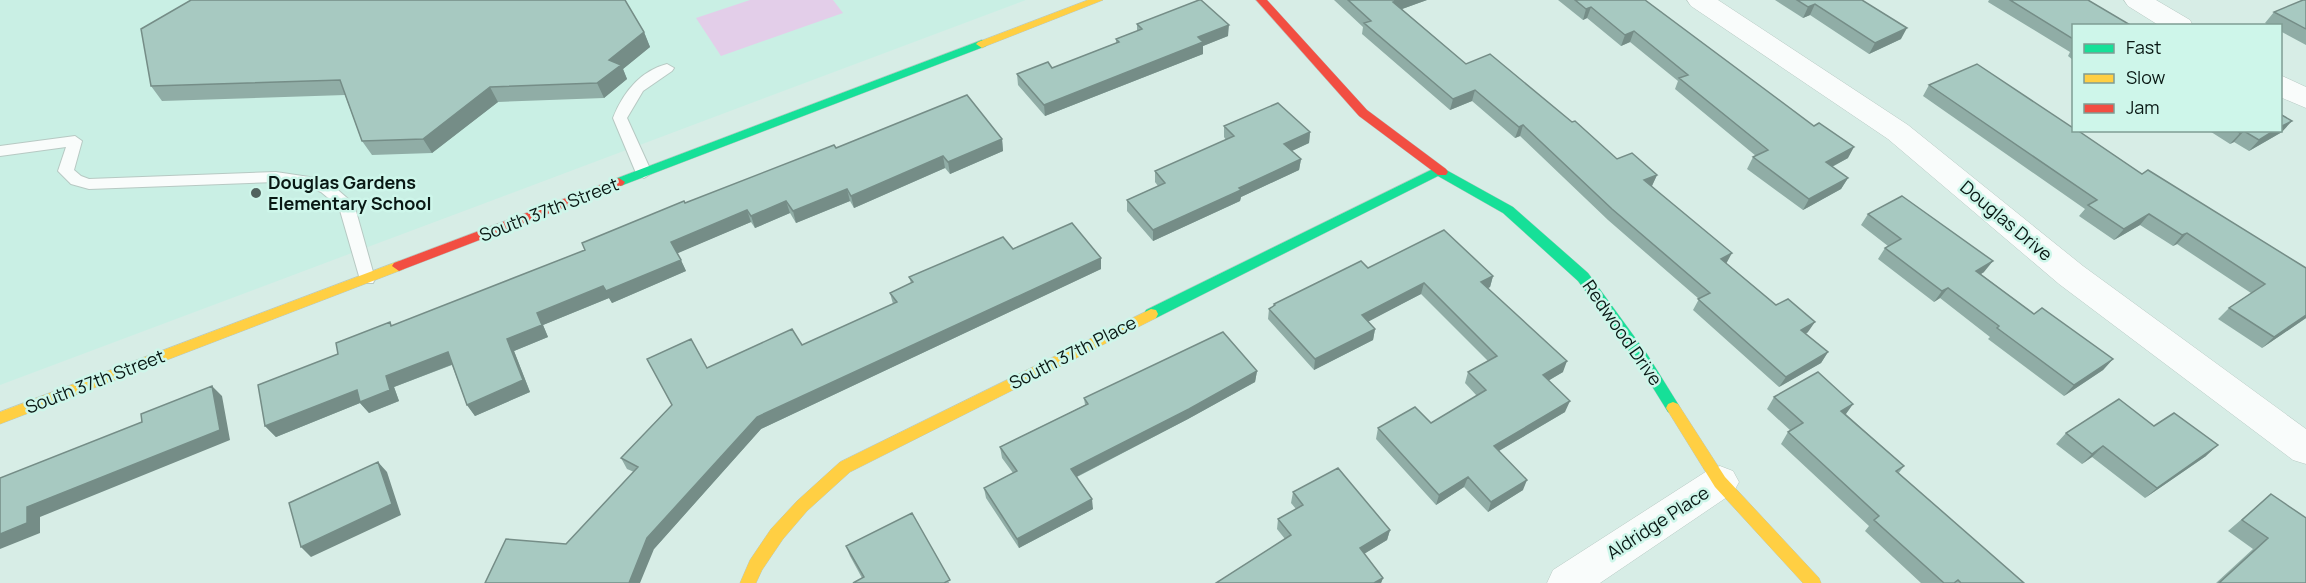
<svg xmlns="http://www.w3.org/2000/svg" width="2306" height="583" font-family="Manrope,sans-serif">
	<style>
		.built { fill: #c9efe4 }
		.green { fill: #e3cee9 }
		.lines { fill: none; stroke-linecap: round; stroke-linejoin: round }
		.lane-casing { stroke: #b7c9c3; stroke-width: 2 }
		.street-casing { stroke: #b7c9c3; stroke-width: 1 }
		.fast-casing { stroke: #b7c9c3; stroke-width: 1 }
		.slow-casing { stroke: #b7c9c3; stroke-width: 1 }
		.jam-casing { stroke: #b7c9c3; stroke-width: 1 }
		.lane { fill: #f9fcfb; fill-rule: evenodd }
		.street { fill: #f9fcfb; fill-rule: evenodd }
		.fast { fill: #16e098; fill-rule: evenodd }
		.slow { fill: #ffcf43; fill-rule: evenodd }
		.jam { fill: #f24e42; fill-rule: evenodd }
		.wall { fill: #90ada6 }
		.shaded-wall { fill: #758d87 }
		.building { fill: #a7c9c1; stroke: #758d87; stroke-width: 1.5 }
		.poi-dot { fill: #51635e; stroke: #cef6ea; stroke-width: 2 }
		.labels { text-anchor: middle; stroke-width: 5; stroke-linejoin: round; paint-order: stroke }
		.poi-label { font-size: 18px; font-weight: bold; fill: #091814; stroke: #cef6ea; text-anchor: start }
		.street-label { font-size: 18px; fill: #091814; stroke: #cef6ea }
	</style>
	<rect width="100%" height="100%" fill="#d7ede6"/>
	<path class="built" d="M0 0H1026L0 385Z"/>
	<path class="green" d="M750 0H833L843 13 721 56 696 18Z"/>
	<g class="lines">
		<defs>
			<path id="lane" d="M667 64 674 68 672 71 643 91 627 118 652 173 644 178 636 173 613 118C623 93 640 71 667 64Z
				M75 136 82 141 74 170 81 176 89 179 276 172 316 178 331 184 354 204 375 279 373 283H361L339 207 321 192 309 187 276 182 89 189 71 184 58 171 66 147 0 156V146Z"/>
			<path id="street" d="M1687 0H1718L1908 125 2083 266 2306 429V464L2293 460 2059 284 1888 139 1691 6Z
				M2124 0H2156L2190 20 2193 26H2160L2128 6Z
				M2280 75 2306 87V108L2280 97Z
				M1720 466 1733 471 1739 482 1733 493 1600 583H1547L1553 570 1707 471Z"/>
			<path id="fast" d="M982 40 988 44 986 46 623 185 619 186 613 182 615 179Z
				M1439 166 1513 207 1588 273 1647 354 1678 404 1680 408 1678 412 1673 414 1668 412 1637 362 1578 281 1503 213 1438 176 1156 318H1146L1144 314 1146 310Z"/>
			<path id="slow" d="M1088 0H1103L986 46 982 48 976 44 978 42Z
				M399 261 404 263 406 266 404 269 0 424V412Z
				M1151 309 1156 310 1158 314 1156 318 850 472 807 511 783 539 762 570 756 583H740L750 560 771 529 797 501 840 462Z
				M1673 402 1678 404 1725 477 1819 578 1821 583H1803L1715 487 1666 408 1668 404Z"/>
			<path id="jam" d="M1256 0H1267L1367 110 1446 169 1448 172 1446 175H1438L1359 116Z
				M619 178 625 182 623 185 404 269 399 271 392 266 394 263Z"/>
		</defs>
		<use href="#lane" class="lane-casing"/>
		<use href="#street" class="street-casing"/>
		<use href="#fast" class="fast-casing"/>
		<use href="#slow" class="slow-casing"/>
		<use href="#jam" class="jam-casing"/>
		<use href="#lane" class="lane"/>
		<use href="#street" class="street"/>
		<use href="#fast" class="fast"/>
		<use href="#slow" class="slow"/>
		<use href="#jam" class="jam"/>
	</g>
	<path class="wall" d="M1334 0H1427L1402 9 1466 64 1572 122 1617 159 1657 175 1651 187 1726 263 1808 332 1806 334 1828 352 1821 363 1779 387 1693 310 1699 299 1608 220 1520 136 1515 138 1472 101 1450 110 1362 34 1363 27Z
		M1558 0H1645L1848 158 1832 167 1848 178 1841 189 1803 210 1747 169 1753 157 1756 156 1675 89 1678 81 1630 42 1621 46 1587 18 1583 20Z
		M1775 0H1862L1901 39 1869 54 1810 15 1803 18Z
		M1989 0H2088L2073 26V60L2068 56 2070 52 1988 2Z
		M2306 0V45L2280 31V26H2270L2265 23 2274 12Z
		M1137 24 1228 36 1203 46V54L1045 116 1018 85 1017 74 1052 68 1116 43V39L1137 31Z
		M644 32 650 47 623 69 627 79 604 98 498 102 432 153 372 155 362 141 345 95 162 101 151 86Z
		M1929 85 2073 128 2306 318 2262 348 2218 319 2229 308 2251 293 2177 244 2173 246 2140 225 2114 240 2079 216 2085 209 1923 96Z
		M1224 126 1310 132 1309 143 1292 151 1301 159 1299 170 1241 197 1240 201 1153 241 1127 211V200L1158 186 1155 182V171L1226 140 1224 137Z
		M2208 130H2280L2282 132 2249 151 2234 142 2230 144Z
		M1002 139 1003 151 950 174 945 168 854 208 850 201 796 223 790 213 755 228 751 222 677 253 686 271 612 303 609 298 543 325 548 337 514 351 530 392 475 416 467 405 452 365 394 387 399 401 369 413 360 403 276 437 265 426 338 354 390 322 392 326 585 250 685 203 836 148Z
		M1868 214 1984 272 1981 274 2034 314 2113 359 2103 370 2064 396 1988 339 1990 337 1940 298 1934 302 1878 259 1885 248 1888 246 1861 225Z
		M1013 249 1101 258V269L761 429 654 549 566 544 634 472 627 469 621 458 707 368 802 345 893 304 890 293 911 283 909 277Z
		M1368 268 1493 276 1490 287 1488 288 1563 372 1548 381 1565 412 1499 451 1523 490 1488 512 1464 487 1436 505 1376 439 1378 428 1431 423 1477 396 1465 383 1468 372 1488 361 1421 294 1368 321 1375 329 1373 340 1314 370 1268 319 1269 309 1273 306 1274 304Z
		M1257 371 1255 382 1188 419 1077 477 1093 509 1019 548 986 498 984 488 1013 473 1002 458 1000 447 1085 405 1084 398Z
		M1774 397 1853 404 1846 414 1904 466 1898 474 2024 583H1921L1865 531 1869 526 1781 444 1788 432 1791 431 1767 409Z
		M2154 426 2206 456 2145 498 2092 457 2082 464 2056 444 2066 433Z
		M1293 492 1390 530 1387 540 1364 554 1383 578 1381 583H1216L1285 539 1277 529 1278 519 1296 509 1291 503Z
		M2271 494 2306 583H2216L2253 549 2228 531Z
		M846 546 951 583 862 578 850 556Z"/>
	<path class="shaded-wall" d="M1399 0H1427L1391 13 1393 2Z
		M1815 4 1810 15 1803 18 1808 7Z
		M1591 7 1587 18 1583 20 1586 9Z
		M1229 25 1228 36 1203 46V54L1045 116 1044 105 1198 37Z
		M1907 28 1901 39 1869 54 1875 43Z
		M1634 31 1630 42 1621 46 1625 35Z
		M644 32 650 47 623 69 627 79 604 98 597 83 609 60Z
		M490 87 498 102 432 153 423 139Z
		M1475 90 1472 101 1450 110 1453 99Z
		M2292 121 2282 132 2249 151 2259 140 2275 130H2280V127Z
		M1523 125 1520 136 1515 138 1519 127Z
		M2244 131 2234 142 2230 144 2240 133Z
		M1310 132 1309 143 1283 155 1284 144Z
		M1002 139 1003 151 950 174 948 162Z
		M1854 147 1848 158 1820 173 1826 162Z
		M943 156 945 168 854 208 851 196Z
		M1301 159 1299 170 1241 197 1240 201 1153 241V230L1239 188Z
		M1657 175 1652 186 1639 192 1644 180Z
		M1848 178 1841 189 1803 210 1809 199Z
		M847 189 850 201 796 223 793 211Z
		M786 201 790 213 755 228 751 216Z
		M747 210 751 222 676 254 671 242Z
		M2149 214 2140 225 2114 240 2124 229Z
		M2187 233 2177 244 2173 246 2182 235Z
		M1732 253 1726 264 1721 259Z
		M1101 258V269L761 429 654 549 640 583H629L647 538 757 417Z
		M681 260 686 271 612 303 609 298 543 325 548 337 514 351 530 392 475 416 467 405 507 339 537 313 603 286Z
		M1993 261 1984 272 1968 282 1976 271Z
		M1493 276 1490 287 1478 293 1481 282Z
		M1424 283 1421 294 1360 326 1362 315Z
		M1948 288 1940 298 1934 302 1942 291Z
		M2306 315V318L2262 348 2274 337Z
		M1815 322 1808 332 1794 340 1801 330Z
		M1375 329 1373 340 1314 370 1315 359Z
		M448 352 456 363 394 387 399 401 369 413 360 403 276 437 265 426 386 376Z
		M1828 352 1821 363 1779 387 1786 377Z
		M2113 359 2103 370 2064 396 2074 385Z
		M1567 361 1563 372 1539 386 1543 375Z
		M1257 371 1255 382 1188 419 1072 479 1071 469Z
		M212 386 222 396 230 440 40 517V533L0 549V534L27 507Z
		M1570 401 1565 412 1490 456 1494 446Z
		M1853 404 1845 415 1841 411Z
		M2218 445 2206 456 2145 498 2157 488Z
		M2103 446 2092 457 2082 464 2092 454Z
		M378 462 387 472 401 515 311 557 301 547Z
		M1468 477 1464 487 1436 505 1439 495Z
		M1527 480 1523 490 1488 512 1491 502Z
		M1092 499 1093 509 1019 548 1017 539Z
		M1390 530 1387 540 1357 558 1360 548Z
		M1383 578 1381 583H1374Z"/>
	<path class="building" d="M191 0H625L644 32 609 60 621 65 597 83 490 87 423 139 362 141 340 80 151 86 141 29Z
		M1199 0H1201L1229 25 1198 37 1203 42 1044 105 1017 74 1048 62 1052 68 1119 42 1116 39 1142 29 1137 24Z
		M1348 0H1399L1393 2 1466 64 1490 54 1572 122 1575 121 1617 159 1632 153 1657 175 1644 180 1732 253 1721 259 1776 305 1788 299 1815 322 1801 330 1828 352 1786 377 1698 299 1710 293 1612 209 1523 125 1519 127 1475 90 1453 99 1364 23 1371 21Z
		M1575 0H1645L1814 126 1819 123 1854 147 1826 162 1848 178 1809 199 1753 157 1768 150 1679 78 1688 75 1634 31 1625 35 1591 7 1586 9Z
		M1797 0H1862L1907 28 1875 43 1815 4 1808 7Z
		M2010 0H2088L2132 26H2073V39Z
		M2303 0H2306V29L2274 12Z
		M1977 64 2073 128V130H2077L2142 174 2148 170 2306 268V315L2274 337 2229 308 2265 284 2187 233 2182 235 2149 214 2124 229 2088 205 2097 200 1929 85Z
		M967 95 1002 139 948 162 943 156 851 196 847 189 793 211 786 201 751 216 747 210 671 242 681 260 606 291 603 286 537 313 542 325 507 339 523 380 467 405 448 352 386 376 390 390 360 402 357 390 265 426 258 385 338 354 336 343 390 322 391 326 585 250 582 243 684 201 685 203 834 145 836 148Z
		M1278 103 1310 132 1284 144 1301 159 1239 188 1241 190 1153 230 1127 200 1165 183 1155 171 1234 136 1224 126Z
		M2280 114 2292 121 2280 127Z
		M2236 130H2275L2259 140 2244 131 2240 133Z
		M1902 196 1993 261 1976 271 2034 314 2042 308 2113 359 2074 385 1997 328 1999 326 1948 288 1942 291 1885 248 1901 239 1868 214Z
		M1072 223 1101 258 757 417 647 538 629 583H485L506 539 566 544 638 467 621 458 672 405 647 359 691 339 707 368 792 329 802 345 897 302 890 293 913 282 909 277 1003 237 1013 249Z
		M1444 230 1493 276 1481 282 1567 361 1543 375 1570 401 1494 446 1527 480 1491 502 1468 477 1439 495 1378 428 1415 407 1431 423 1486 390 1468 372 1497 356 1424 283 1362 315 1375 329 1315 359 1269 309 1275 305 1274 304 1361 261 1368 268Z
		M1223 332 1257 371 1189 409 1071 469 1092 499 1017 539 984 488 1017 471 1000 447 1088 404 1084 398Z
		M1818 372 1853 404 1841 411 1904 466 1896 471 2024 583H1961L1958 580 1954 583H1944L1874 520 1879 516 1788 432 1803 423 1774 397Z
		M212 386 220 430 27 507V523L0 534V478L142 422 141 414Z
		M2119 399 2154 426 2174 413 2218 445 2157 488 2103 446 2092 454 2066 433Z
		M378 462 392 504 301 547 289 503Z
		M1338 468 1390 530 1360 548 1383 578 1374 583H1216L1291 535 1278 519 1303 505 1293 492Z
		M2271 494 2306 518V583H2219L2268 538 2242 520Z
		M912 513 950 580 944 583H853L864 577 846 546Z"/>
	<circle class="poi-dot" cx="256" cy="193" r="6"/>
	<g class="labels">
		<g class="poi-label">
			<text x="268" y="189">Douglas Gardens<tspan x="268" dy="21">Elementary School</tspan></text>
		</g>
		<g class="street-label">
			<text transform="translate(549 210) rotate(-21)" y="6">South 37th Street</text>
			<text transform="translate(2006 221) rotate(40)" y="6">Douglas Drive</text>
			<text transform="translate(1622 333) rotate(55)" y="6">Redwood Drive</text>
			<text transform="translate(1073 353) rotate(-27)" y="6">South 37th Place</text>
			<text transform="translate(95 382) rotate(-21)" y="6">South 37th Street</text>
			<text transform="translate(1658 523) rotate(-33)" y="6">Aldridge Place</text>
		</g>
	</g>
	<rect x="2072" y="24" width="210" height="108" fill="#cef6ea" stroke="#7f9d94" stroke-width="1.5"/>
	<rect x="2084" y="44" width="30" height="9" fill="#16e098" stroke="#7f9d94" stroke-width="1.5"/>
	<text x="2126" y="54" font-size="18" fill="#091814">Fast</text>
	<rect x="2084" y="74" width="30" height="9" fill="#ffcf43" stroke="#7f9d94" stroke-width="1.5"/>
	<text x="2126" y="84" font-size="18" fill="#091814">Slow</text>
	<rect x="2084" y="104" width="30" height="9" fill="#f24e42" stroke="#7f9d94" stroke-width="1.5"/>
	<text x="2126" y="114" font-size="18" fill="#091814">Jam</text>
</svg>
